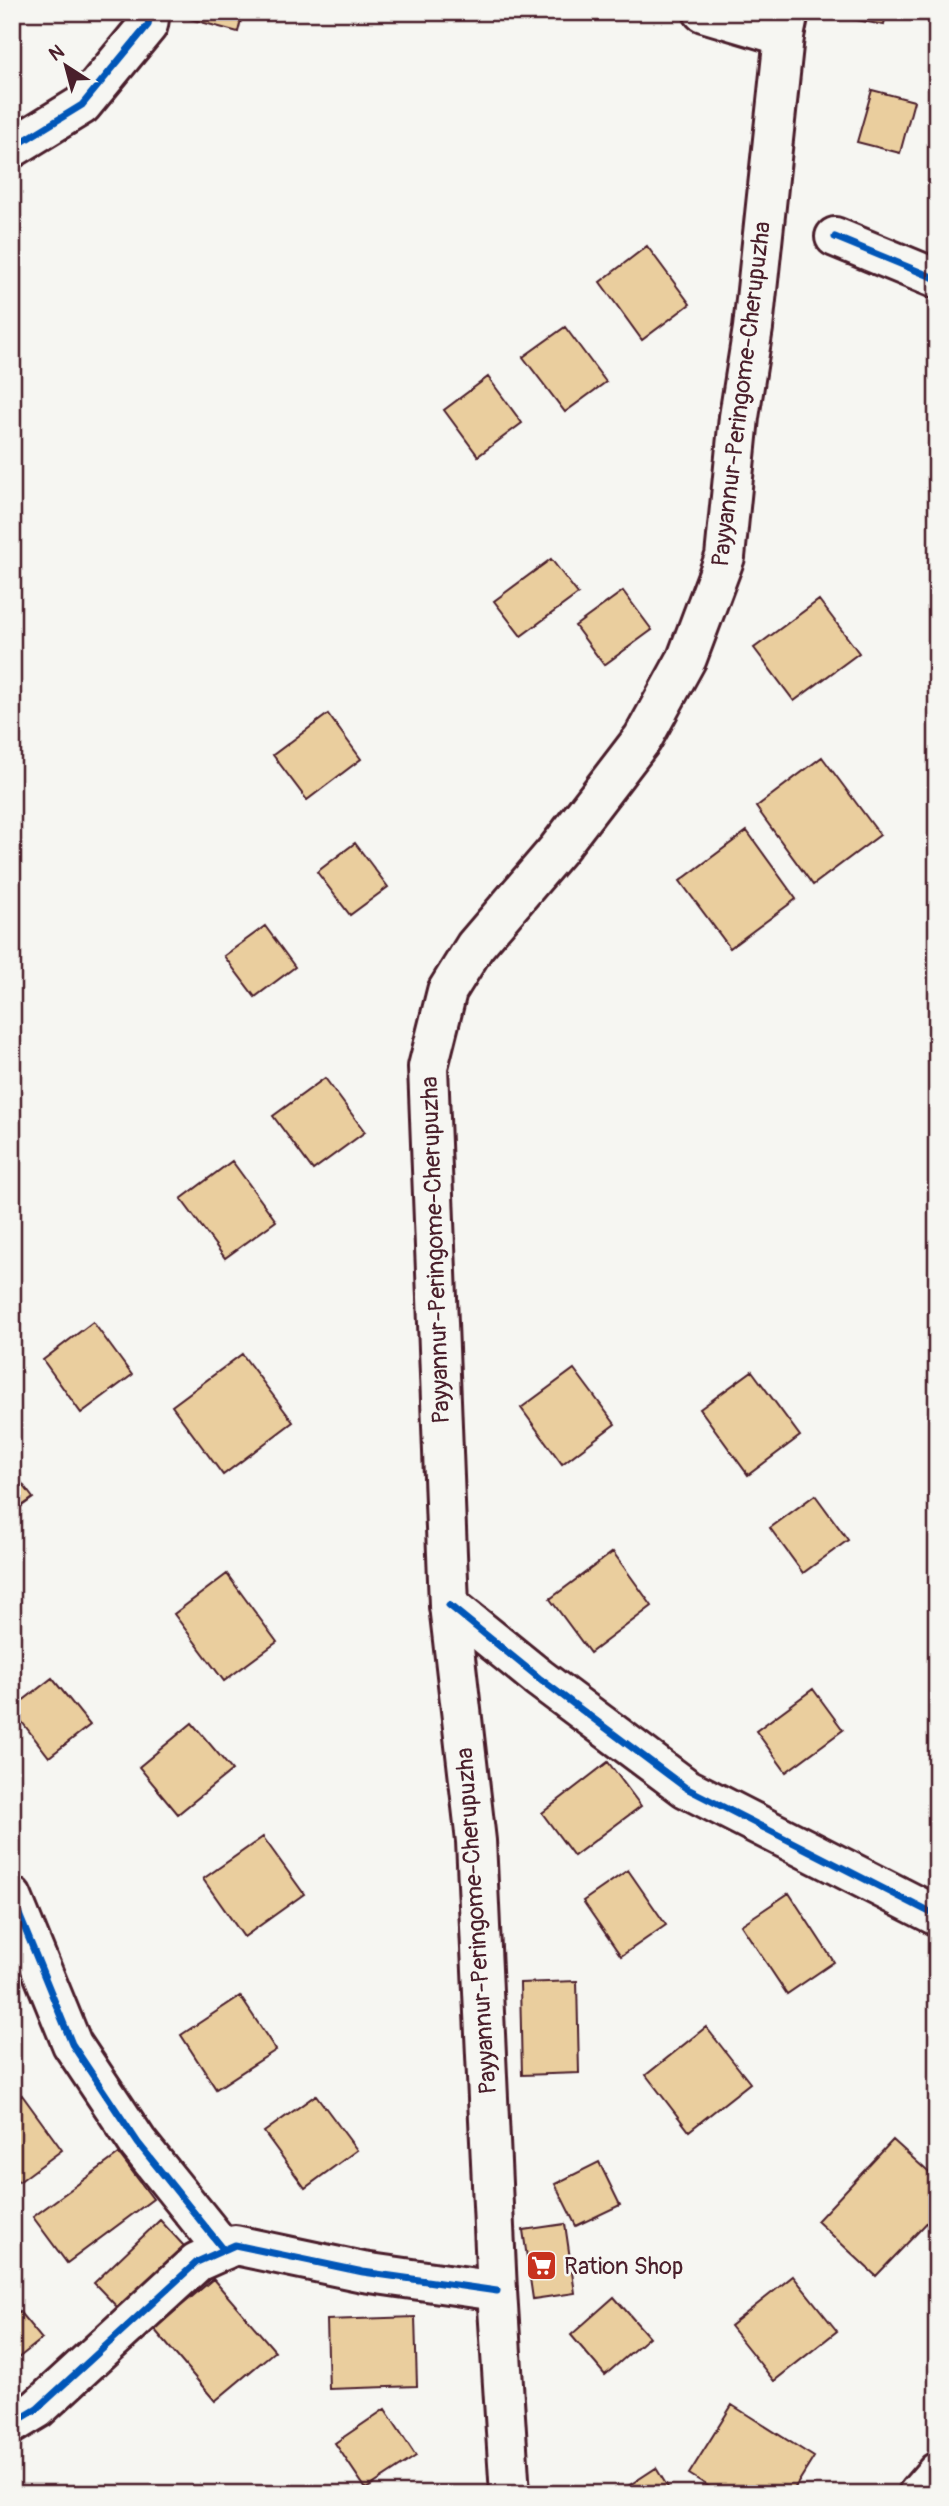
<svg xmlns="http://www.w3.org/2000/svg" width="949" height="2506" font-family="Pangolin,sans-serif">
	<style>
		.building { fill: #eace9e; stroke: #4a1f2b; stroke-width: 2 }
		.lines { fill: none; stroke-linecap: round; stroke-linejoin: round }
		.street-casing { stroke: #4a1f2b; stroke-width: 44 }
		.secondary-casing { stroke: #4a1f2b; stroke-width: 44 }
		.street { stroke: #f6f6f2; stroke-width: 38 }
		.secondary { stroke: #f6f6f2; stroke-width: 38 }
		.cycleway-casing { stroke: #f6f6f2; stroke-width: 11 }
		.cycleway { stroke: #0057b8; stroke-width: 7 }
		.labels { text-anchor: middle; stroke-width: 5; stroke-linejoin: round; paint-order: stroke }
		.street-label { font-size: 24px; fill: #4a1f2b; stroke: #f6f6f2 }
		.poi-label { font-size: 24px; fill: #4a1f2b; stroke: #f6f6f2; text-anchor: start }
	</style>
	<rect width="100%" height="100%" fill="#f6f6f2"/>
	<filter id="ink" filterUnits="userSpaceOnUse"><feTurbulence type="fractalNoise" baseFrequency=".0143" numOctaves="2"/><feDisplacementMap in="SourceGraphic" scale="14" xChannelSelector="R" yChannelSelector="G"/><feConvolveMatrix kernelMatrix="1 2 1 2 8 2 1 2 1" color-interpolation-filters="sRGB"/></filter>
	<g filter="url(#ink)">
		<path class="building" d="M192 12H243L238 32 190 19Z
			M835 12H886L884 25 835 16Z
			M872 90 914 101 900 153 857 142Z
			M647 246 690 304 642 340 600 282Z
			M565 327 606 382 565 412 523 357Z
			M488 377 522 423 478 456 444 410Z
			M551 559 578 594 521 636 494 601Z
			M623 591 652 630 604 665 575 626Z
			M819 600 859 653 794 701 754 648Z
			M328 714 361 759 307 800 273 755Z
			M822 757 880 835 813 885 756 807Z
			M747 831 796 899 730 948 680 881Z
			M355 843 388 887 350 915 317 872Z
			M265 926 295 967 255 997 224 956Z
			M325 1078 365 1132 313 1170 273 1116Z
			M232 1161 276 1221 225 1258 181 1199Z
			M93 1322 132 1375 81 1413 43 1360Z
			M242 1354 293 1422 223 1475 172 1406Z
			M574 1369 615 1424 562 1464 521 1408Z
			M752 1371 800 1436 748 1475 700 1409Z
			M12 1470 33 1498 12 1513Z
			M815 1495 848 1540 803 1573 770 1528Z
			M613 1552 652 1606 590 1653 550 1599Z
			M227 1574 277 1642 224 1681 174 1614Z
			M52 1678 90 1725 49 1757 12 1709Z
			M813 1689 843 1730 786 1772 756 1731Z
			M192 1723 232 1770 178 1814 139 1767Z
			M608 1762 641 1806 574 1856 542 1813Z
			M263 1837 304 1894 244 1937 203 1879Z
			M628 1870 666 1925 621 1956 583 1901Z
			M789 1893 834 1962 787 1994 741 1925Z
			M577 1981 579 2073 522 2075 520 1983Z
			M240 1996 276 2050 216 2089 181 2035Z
			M706 2027 750 2083 689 2131 646 2075Z
			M22 2095 62 2150 19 2182 12 2174V2102Z
			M316 2095 357 2150 305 2188 264 2132Z
			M893 2140 937 2180V2212L876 2276 817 2221Z
			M119 2154 153 2199 67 2263 33 2217Z
			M599 2162 620 2205 576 2226 555 2184Z
			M160 2220 184 2246 119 2309 94 2283Z
			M565 2224 575 2293 533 2299 523 2230Z
			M793 2276 837 2331 774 2381 730 2326Z
			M213 2279 275 2351 215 2401 154 2329Z
			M614 2297 649 2337 605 2375 571 2335Z
			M12 2303 42 2339 12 2363Z
			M415 2317 417 2386 329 2389 327 2320Z
			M732 2405 814 2457 791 2494H721L689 2474Z
			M385 2409 416 2456 366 2489 335 2443Z
			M656 2468 672 2494H616Z"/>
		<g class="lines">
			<defs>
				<path id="street" d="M703 12 784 36
					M12 148 82 105 148 25 150 12
					M835 237 937 279
					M449 1605 539 1678 686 1788 937 1916
					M12 1897 72 2044 138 2143 224 2250
					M12 2424 37 2409 197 2262 235 2245 363 2272 497 2291
					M918 2494 937 2472"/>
				<path id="secondary" d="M510 2494 497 2291 476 1841 449 1605 428 1067 447 991 475 946 558 849 643 738 687 658 725 557 739 417 753 328 784 36 789 12"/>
			</defs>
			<use href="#street" class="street-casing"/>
			<use href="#secondary" class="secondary-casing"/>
			<use href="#street" class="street"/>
			<use href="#secondary" class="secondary"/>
			<defs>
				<path id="cycleway" d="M12 148 82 105 148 25 150 12
					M835 237 937 279
					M449 1605 539 1678 686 1788 937 1916
					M12 1897 72 2044 138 2143 224 2250
					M12 2424 37 2409 197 2262 235 2245 363 2272 497 2291"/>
			</defs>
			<use href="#cycleway" class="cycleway-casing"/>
			<use href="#cycleway" class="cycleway"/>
		</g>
	</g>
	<defs>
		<symbol id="supermarket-square" viewBox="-11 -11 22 22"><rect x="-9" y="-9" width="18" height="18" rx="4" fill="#c8321e" stroke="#f6f6f2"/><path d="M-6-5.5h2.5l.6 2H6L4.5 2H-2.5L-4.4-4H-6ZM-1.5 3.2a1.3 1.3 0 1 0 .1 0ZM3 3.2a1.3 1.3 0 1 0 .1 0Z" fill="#fff"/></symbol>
	</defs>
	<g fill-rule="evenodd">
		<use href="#supermarket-square" x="524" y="2248" width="35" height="35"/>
	</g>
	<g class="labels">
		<g class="street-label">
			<text transform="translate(741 394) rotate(-83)" y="8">Payyannur-Peringome-Cherupuzha</text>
			<text transform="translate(435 1250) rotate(-92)" y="8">Payyannur-Peringome-Cherupuzha</text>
			<text transform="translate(476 1921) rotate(-94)" y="8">Payyannur-Peringome-Cherupuzha</text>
		</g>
		<g class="poi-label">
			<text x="564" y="2274">Ration Shop</text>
		</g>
	</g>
	<rect width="949" height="2506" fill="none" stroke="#f6f6f2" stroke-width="42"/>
	<rect x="21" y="21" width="907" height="2464" fill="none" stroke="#4a1f2b" stroke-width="2.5" filter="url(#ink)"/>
	<g transform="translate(66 66) rotate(324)" stroke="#f6f6f2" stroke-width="5" paint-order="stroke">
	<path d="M0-5L12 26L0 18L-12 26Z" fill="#4a1f2b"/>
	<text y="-10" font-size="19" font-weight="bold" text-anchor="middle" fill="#4a1f2b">N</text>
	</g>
</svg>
